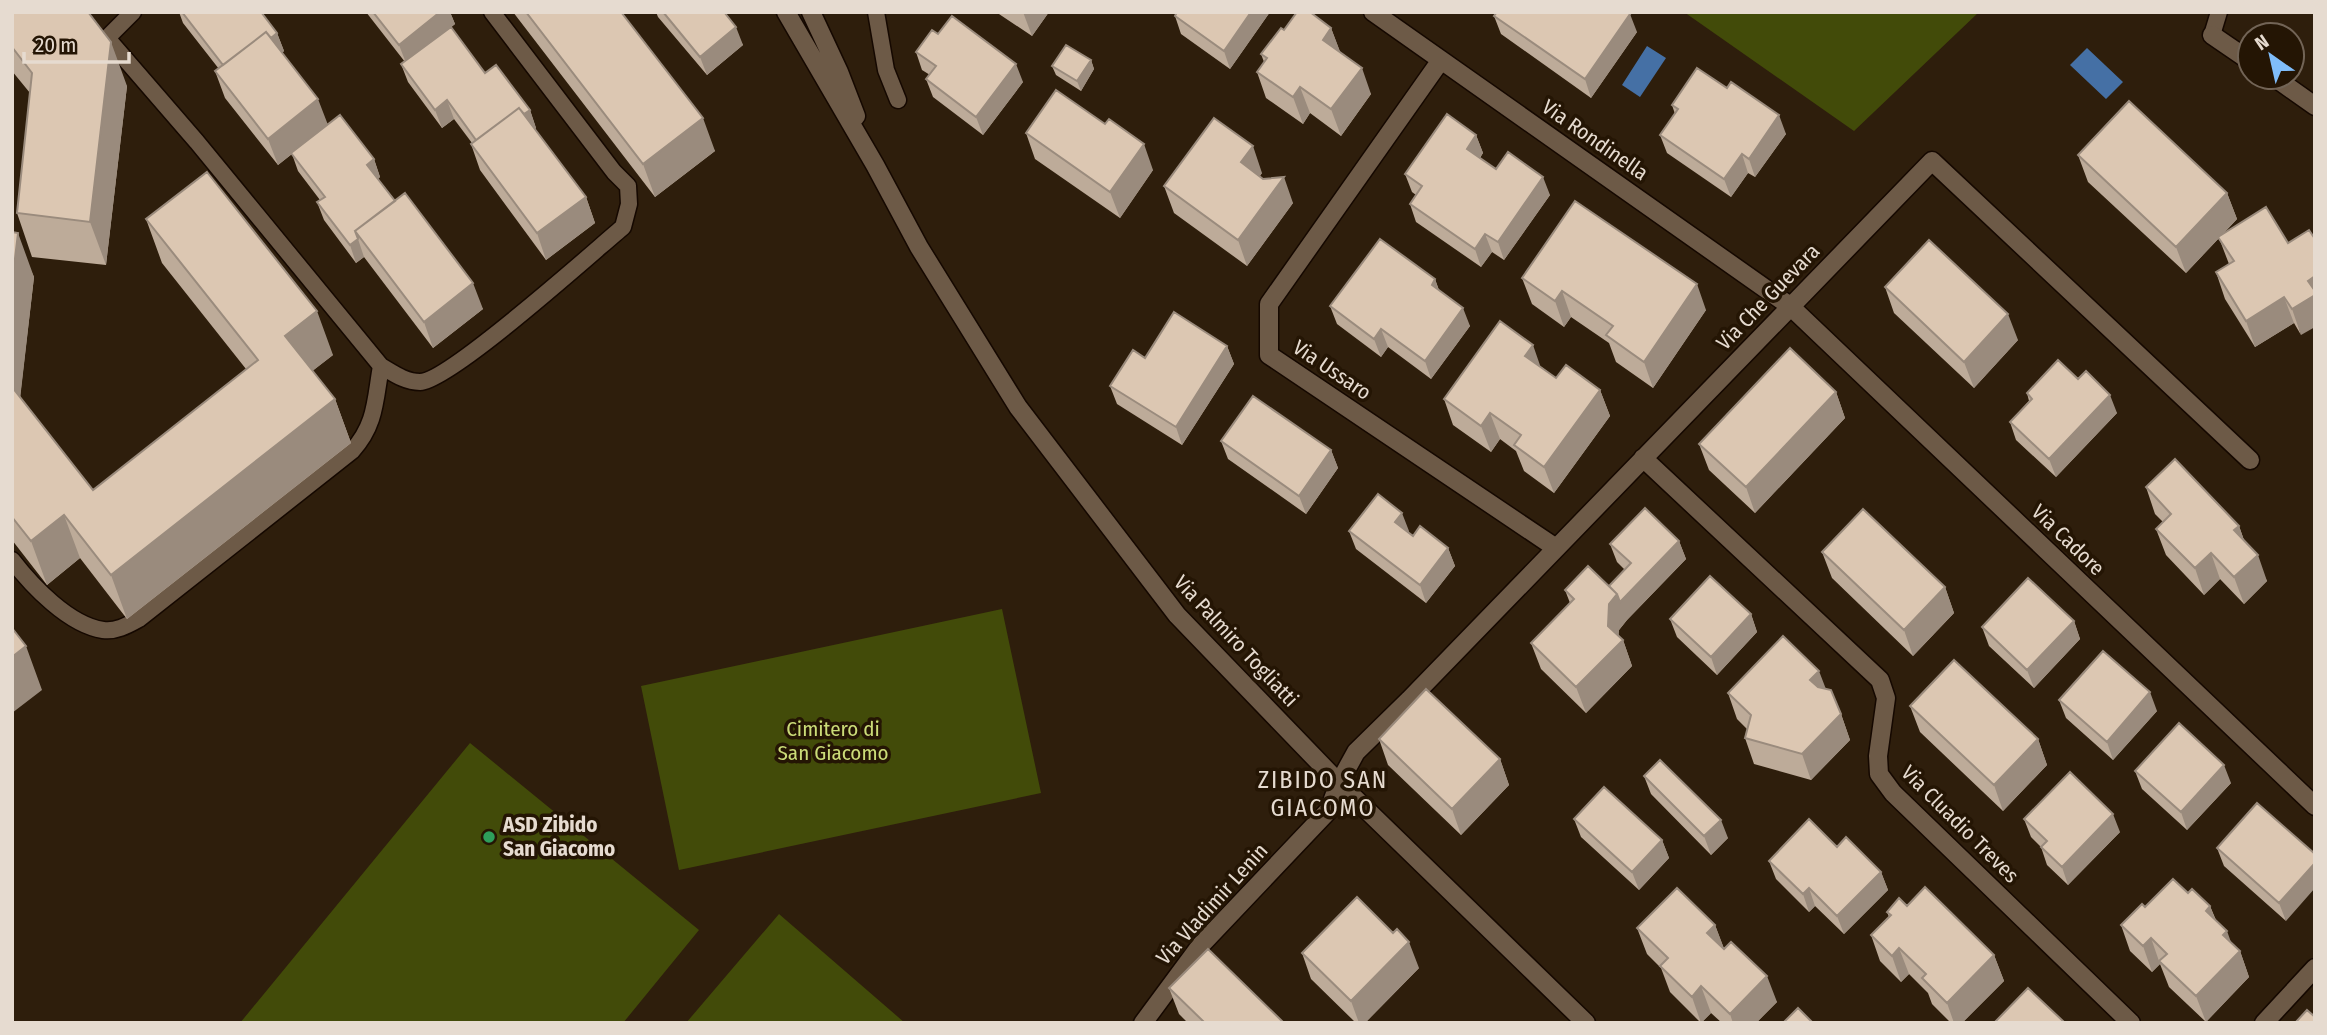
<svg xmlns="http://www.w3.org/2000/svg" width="2327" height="1035" font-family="'Fira Sans Condensed',sans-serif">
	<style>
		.green { fill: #424b09 }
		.water { fill: #4570a5 }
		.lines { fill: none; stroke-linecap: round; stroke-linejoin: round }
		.service-casing { stroke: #150800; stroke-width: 19 }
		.minor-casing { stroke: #150800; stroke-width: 21 }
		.tertiary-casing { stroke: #150800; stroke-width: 21 }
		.service { stroke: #6d5a47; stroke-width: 16 }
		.minor { stroke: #6d5a47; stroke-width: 18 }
		.tertiary { stroke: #6d5a47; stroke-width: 18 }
		.wall { fill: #bdab99 }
		.shaded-wall { fill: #9a8b7d }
		.building { fill: #dcc7b2; stroke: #9a8b7d; stroke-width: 2 }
		.leisure-dot { fill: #2e9e5b; stroke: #241504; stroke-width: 2.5 }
		.labels { text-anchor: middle; stroke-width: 7; stroke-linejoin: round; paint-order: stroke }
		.street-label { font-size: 21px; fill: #e6dbd0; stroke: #241504 }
		.park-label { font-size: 21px; fill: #cbdc78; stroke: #241504 }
		.poi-label { font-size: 21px; font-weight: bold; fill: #e6dbd0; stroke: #241504; text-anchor: start }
		.quarter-label { font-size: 24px; letter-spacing: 2px; fill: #e6dbd0; stroke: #241504 }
	</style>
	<rect width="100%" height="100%" fill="#2e1e0c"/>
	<path class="green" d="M1684 12H1979L1854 131Z
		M1002 609 1041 793 679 870 641 686Z
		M470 743 699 930 623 1023H240Z
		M779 914 905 1023H686Z"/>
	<path class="water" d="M1647 46 1666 58 1640 97 1622 85Z
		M2087 48 2123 82 2106 99 2070 65Z"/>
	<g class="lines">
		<defs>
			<path id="service" d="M133 12 107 38 197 142 381 366C393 373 405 382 420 382 450 381 592 253 623 227L629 204 628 186 614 172 492 12
				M876 12 886 70 898 100
				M2212 35 2219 12
				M12 560C32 586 69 625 103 630 116 632 128 625 139 619L352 451C376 425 375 400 381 366"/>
			<path id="minor" d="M1373 12 1790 306 2315 806
				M2212 35 2250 61
				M1441 60 1269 304V355L1556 548
				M2274 77 2315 106
				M1643 458 1880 680 1886 698 1878 756 1879 774 1893 793 2131 1023
				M1339 783 1356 752 1409 700 1932 161 2250 460
				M2264 1023 2315 968"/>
			<path id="tertiary" d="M786 12 875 165 919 247 1018 407 1177 615 1339 783 1586 1023
				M811 12 839 72 856 116
				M1143 1023 1200 946 1329 810 1339 783"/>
		</defs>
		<use href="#service" class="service-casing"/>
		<use href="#minor" class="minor-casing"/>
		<use href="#tertiary" class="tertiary-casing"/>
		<use href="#service" class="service"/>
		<use href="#minor" class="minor"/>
		<use href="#tertiary" class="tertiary"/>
	</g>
	<path class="wall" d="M12 12 127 86 106 265 32 257 17 213 30 93 12 71Z
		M179 12H261L277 33 284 51 282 53 328 125 374 159 380 177 378 179 483 309 433 348 364 257 356 263 324 220 317 202 320 200 298 171 292 154 278 165 225 98 215 71 219 69 183 23Z
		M366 12H450L455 24 449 29 485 73 530 110 536 128 535 129 586 197 595 223 546 260 480 170 471 144 472 143 454 119 442 128 408 82 401 64 405 62Z
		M513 12H621L715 151 655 197Z
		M656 12H724L743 45 707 75 658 17Z
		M996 12H1049L1032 36Z
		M1270 12 1230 69 1181 34 1175 16Z
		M1494 16 1637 32 1591 98 1501 34Z
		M1331 28 1340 52 1371 94 1341 136 1310 113 1303 124 1266 98 1257 72 1264 62 1261 54 1284 30Z
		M938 34 1023 82 983 135 933 97 926 79 930 75 922 70 916 52Z
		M1091 60 1094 69 1081 91 1056 75 1052 66Z
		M1727 88 1786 134 1755 177 1748 173 1731 197 1667 153 1660 135 1675 114 1672 105Z
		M1026 133 1153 170 1120 218 1035 159Z
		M1476 135 1483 153 1480 158 1496 169 1550 195 1504 260 1492 252 1481 267 1416 222 1410 204 1416 195 1412 192 1405 174Z
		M2078 155 2227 193 2237 219 2223 234 2266 207 2301 335 2294 323 2255 347 2225 299 2216 272 2229 264 2219 238 2186 273 2088 182Z
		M1262 173 1260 176 1293 203 1247 266 1174 213 1164 186Z
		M146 219 333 355 312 371 335 399 351 443 127 619 80 558 47 585 12 540V232L34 277 20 397 93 490 246 369 162 263Z
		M1522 278 1706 310 1653 388 1616 362 1609 343 1571 317 1564 327 1532 304Z
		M1435 279 1439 290 1470 326 1431 379 1388 347 1381 357 1337 324 1330 306Z
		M1885 287 2018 340 1974 388 1894 313Z
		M1227 346 1234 364 1182 445 1117 404 1110 386Z
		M1540 366 1556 378 1600 390 1610 416 1554 493 1524 471 1516 451 1500 439 1491 452 1453 425 1444 399Z
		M2078 379 2117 413 2056 477 2016 440 2010 422 2029 401 2027 393Z
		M1836 392 1845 418 1755 513 1709 470 1699 444Z
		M1221 441 1331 450 1338 468 1306 514 1228 459Z
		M2146 487 2239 526 2244 540 2267 581 2244 604 2220 579 2204 595 2166 555 2156 529 2163 522 2155 514Z
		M1349 531H1409L1408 532 1413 536 1448 548 1455 566 1426 603 1356 549Z
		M1679 541 1686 559 1627 620 1619 630 1618 636 1623 640 1632 666 1586 713 1541 669 1531 643 1570 603 1565 590 1609 586 1625 570 1617 562 1610 544Z
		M1822 552 1945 587 1954 613 1913 656 1832 578Z
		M1751 614 1757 632 1717 675 1677 637 1670 619Z
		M2074 621 2080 639 2034 688 1989 646 1982 627Z
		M1826 689 1841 714 1850 740 1811 780 1754 764 1745 738 1747 729 1737 719 1728 693Z
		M2059 700 2157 711 2113 760 2066 718Z
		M1910 706 2038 739 2047 765 2003 811 1920 732Z
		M1379 739 1500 759 1509 785 1461 835 1388 765Z
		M2135 771 2231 783 2187 830 2142 789Z
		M1644 776 1728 838 1711 855 1651 794Z
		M2257 803 2286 921 2224 866 2217 848Z
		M1574 819 1662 840 1669 858 1639 890 1581 837Z
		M2024 819 2120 832 2068 885 2047 865 2041 847 2031 837Z
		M1837 847 1881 872 1888 890 1844 934 1815 906 1809 912 1776 879 1769 861Z
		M2188 893 2210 906 2216 920 2231 943 2240 951 2249 977 2206 1022 2169 987 2160 964 2152 972 2130 951 2121 925 2145 907Z
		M1907 906 1994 955 2004 981 1962 1023H1951L1932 1004 1928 993 1909 974 1901 982 1880 961 1871 935 1889 917 1887 912Z
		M1715 925 1724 949 1777 1002 1756 1023H1722L1711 1013 1701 1023 1670 992 1661 968 1647 954 1637 928Z
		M1302 953 1419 968 1365 1023H1356L1311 979Z
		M1169 988 1284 1023H1188L1179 1014Z"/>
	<path class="shaded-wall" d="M440 12H450L455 24 406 63 399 45Z
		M1023 12H1049L1032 36Z
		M1251 12H1270L1230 69 1224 51Z
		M1630 14 1637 32 1591 98 1585 79Z
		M736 27 743 45 707 75 700 57Z
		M1331 28 1341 54 1323 40Z
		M277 33 284 51 235 89 228 71Z
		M111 42 127 86 106 265 90 222Z
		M1091 60 1094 69 1081 91 1077 81Z
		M1016 64 1023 82 983 135 976 117Z
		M1362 68 1371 94 1341 136 1331 109Z
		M1300 87 1310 113 1303 124 1293 97Z
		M318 99 328 125 278 165 268 139Z
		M447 100 454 119 442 128 435 110Z
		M530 110 536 128 488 164 481 146Z
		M1779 115 1786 134 1755 177 1749 159Z
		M703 118 715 151 655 197 643 164Z
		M1476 135 1483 153 1473 167 1467 149Z
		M1144 144 1153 170 1120 218 1110 192Z
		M1253 146 1262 173 1250 188 1241 162Z
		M1742 154 1748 173 1731 197 1724 179Z
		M374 159 380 177 373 183 367 165Z
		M1284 177 1293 203 1247 266 1238 240Z
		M1543 177 1550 195 1504 260 1498 242Z
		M2227 193 2237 219 2186 273 2176 247Z
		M586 197 595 223 546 260 537 233Z
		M18 233 34 277 18 417 12 402V284Z
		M1485 234 1492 252 1481 267 1475 249Z
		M358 239 364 257 356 263 350 245Z
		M2315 276V327L2301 335 2292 309 2308 281Z
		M1435 279 1441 297 1432 285Z
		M473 283 483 309 433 348 424 322Z
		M1697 284 1706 310 1653 388 1644 362Z
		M1562 291 1571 317 1564 327 1555 301Z
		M2284 297 2294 323 2255 347 2246 321Z
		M1463 308 1470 326 1431 379 1425 361Z
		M317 311 333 355 301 380 285 336Z
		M2008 314 2018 340 1974 388 1964 362Z
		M1381 329 1388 347 1381 357 1374 339Z
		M1533 345 1542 371 1525 356Z
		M1227 346 1234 364 1182 445 1176 427Z
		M1600 390 1610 416 1554 493 1544 467Z
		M1836 392 1845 418 1755 513 1746 487Z
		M2110 395 2117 413 2056 477 2049 459Z
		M335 399 351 443 127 619 111 575Z
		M1490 413 1500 439 1491 452 1481 426Z
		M1331 450 1338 468 1306 514 1299 496Z
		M1402 513 1409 531 1401 540 1395 522Z
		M64 515 80 558 47 585 31 541Z
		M2239 526 2248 552 2234 530Z
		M1679 541 1686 559 1627 620 1619 630 1618 645 1623 640 1632 666 1586 713 1576 687 1608 626 1609 604 1617 594Z
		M1448 548 1455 566 1426 603 1420 585Z
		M2211 553 2220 579 2204 595 2195 568Z
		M2258 555 2267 581 2244 604 2234 577Z
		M1945 587 1954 613 1913 656 1904 630Z
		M1751 614 1757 632 1717 675 1711 657Z
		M2074 621 2080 639 2034 688 2027 670Z
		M26 646 42 690 12 713V657Z
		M1819 671 1829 697 1810 680Z
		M2150 692 2157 711 2113 760 2107 742Z
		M1841 714 1850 740 1811 780 1802 754Z
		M2038 739 2047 765 2003 811 1994 785Z
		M1500 759 1509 785 1461 835 1452 809Z
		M2224 765 2231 783 2187 830 2181 812Z
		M2113 814 2120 832 2068 885 2062 867Z
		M1721 820 1728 838 1711 855 1704 836Z
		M1662 840 1669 858 1639 890 1632 872Z
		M2315 863V888L2286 921 2279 903Z
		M1881 872 1888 890 1844 934 1837 916Z
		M1809 888 1815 906 1809 912 1803 894Z
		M2210 906 2220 932 2206 911Z
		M1715 925 1725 951 1707 933Z
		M2227 931 2236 956 2240 951 2249 977 2206 1022 2196 996 2223 935Z
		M2151 938 2160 964 2152 972 2143 946Z
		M1409 942 1419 968 1365 1023H1359L1351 1001Z
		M1899 948 1909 974 1901 982 1892 956Z
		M1994 955 2004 981 1962 1023H1954L1947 1003Z
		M1767 976 1777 1002 1756 1023H1733L1730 1014Z
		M1701 986 1711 1013 1701 1023 1692 997Z"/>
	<path class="building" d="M12 12H88L111 42 90 222 17 213 32 73 12 47Z
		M182 12H261L277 33 271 38 266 32 223 65Z
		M373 12H440L399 45Z
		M526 12H621L703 118 643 164Z
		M663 12H724L736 27 700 57Z
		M1177 12H1251L1224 51 1175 16Z
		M1297 12H1310L1331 28 1323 40 1362 68 1331 109 1300 87 1293 97 1257 72 1267 58 1261 54 1281 28 1284 30Z
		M1497 12H1628L1630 14 1585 79 1494 16Z
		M952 16 1016 64 976 117 926 79 936 66 916 52 932 30 938 34Z
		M451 27 485 73 496 65 530 110 524 114 519 108 476 140 447 100 435 110 401 64Z
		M266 32 318 99 268 139 215 71Z
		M1066 45 1091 60 1077 81 1052 66Z
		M1697 68 1727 88 1731 82 1779 115 1749 159 1742 154 1724 179 1660 135 1678 109 1672 105Z
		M1056 90 1105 124 1109 119 1144 144 1110 192 1026 133Z
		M2129 101 2227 193 2176 247 2078 155Z
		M519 108 586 197 537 233 471 144Z
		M1447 114 1476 135 1467 149 1496 169 1508 152 1543 177 1498 242 1485 234 1475 249 1410 204 1422 186 1405 174Z
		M340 115 374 159 367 165 395 201 355 231 358 239 350 245 317 202 325 197 291 153Z
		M1214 118 1253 146 1241 162 1263 179 1284 177 1238 240 1164 186Z
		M207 172 317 311 285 336 335 399 111 575 64 515 31 541 12 517V387L93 490 258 360 146 219Z
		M405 193 473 283 424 322 355 231Z
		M1575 201 1697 284 1644 362 1606 335 1613 326 1562 291 1555 301 1522 278Z
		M2266 207 2288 243 2309 230 2315 239V276L2308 281 2315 291V295L2292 309 2284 297 2246 321 2216 272 2234 261 2218 237Z
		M12 232 18 233 12 284Z
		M1380 239 1435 279 1432 285 1463 308 1425 361 1381 329 1374 339 1330 306Z
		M1929 240 2008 314 1964 362 1885 287Z
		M1174 312 1227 346 1176 427 1110 386 1133 350 1145 358Z
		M1500 321 1533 345 1525 356 1556 378 1566 365 1600 390 1544 467 1514 445 1521 435 1490 413 1481 426 1444 399Z
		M1790 348 1836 392 1746 487 1699 444Z
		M2058 360 2078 379 2086 371 2110 395 2049 459 2010 422 2032 399 2027 393Z
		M1253 396 1331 450 1299 496 1221 441Z
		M2175 459 2239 526 2234 530 2258 555 2234 577 2211 553 2195 568 2156 529 2171 514 2146 487Z
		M1378 494 1402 513 1395 522 1413 536 1420 526 1448 548 1420 585 1349 531Z
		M1645 508 1679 541 1620 602 1617 594 1609 586 1631 563 1610 544Z
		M1863 509 1945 587 1904 630 1822 552Z
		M1588 566 1617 594 1609 604 1608 626 1623 640 1576 687 1531 643 1574 599 1565 590Z
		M1710 576 1751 614 1711 657 1670 619Z
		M2028 578 2074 621 2027 670 1982 627Z
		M12 628 26 646 12 657Z
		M1783 636 1819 671 1810 680 1818 687 1831 690 1841 714 1802 754 1745 738 1751 715 1728 693Z
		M2103 651 2150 692 2107 742 2059 700Z
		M1954 660 2038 739 1994 785 1910 706Z
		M1426 689 1500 759 1452 809 1379 739Z
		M2179 723 2224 765 2181 812 2135 771Z
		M1660 760 1721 820 1704 836 1644 776Z
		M2070 772 2113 814 2062 867 2041 847 2047 841 2024 819Z
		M1604 787 1662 840 1632 872 1574 819Z
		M2257 803 2315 854V863L2279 903 2217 848Z
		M1809 819 1837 847 1846 837 1881 872 1837 916 1809 888 1803 894 1769 861Z
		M2173 879 2188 893 2192 889 2210 906 2206 911 2227 931 2223 935 2240 951 2196 996 2159 961 2167 954 2151 938 2143 946 2121 925 2142 904 2145 907Z
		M1925 887 1994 955 1947 1003 1922 978 1926 974 1899 948 1892 956 1871 935 1891 915 1887 912 1899 898 1907 906Z
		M1677 888 1715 925 1707 933 1724 949 1731 942 1767 976 1730 1014 1701 986 1692 997 1660 966 1668 958 1637 928Z
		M1357 897 1393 933 1397 929 1409 942 1351 1001 1302 953Z
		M1208 949 1284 1023H1205L1169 988Z
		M2028 988 2064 1022 2063 1023H1994Z
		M1798 1008 1813 1023H1783Z
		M2307 1010 2315 1017V1023H2295Z"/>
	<circle class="leisure-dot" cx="489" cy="837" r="7"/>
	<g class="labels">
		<g class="street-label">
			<text transform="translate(1595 140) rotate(35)" y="7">Via Rondinella</text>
			<text transform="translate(1768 297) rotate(-46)" y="7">Via Che Guevara</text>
			<text transform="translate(1332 370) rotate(34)" y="7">Via Ussaro</text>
			<text transform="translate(2068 540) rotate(44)" y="7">Via Cadore</text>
			<text transform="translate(1236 641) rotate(47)" y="7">Via Palmiro Togliatti</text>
			<text transform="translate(1960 824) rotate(45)" y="7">Via Cluadio Treves</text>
			<text transform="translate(1212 904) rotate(-48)" y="7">Via Vladimir Lenin</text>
		</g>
		<g class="park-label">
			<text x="833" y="736">Cimitero di<tspan x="833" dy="24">San Giacomo</tspan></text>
		</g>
		<g class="poi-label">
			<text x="503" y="832">ASD Zibido<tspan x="503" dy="24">San Giacomo</tspan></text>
		</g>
		<g class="quarter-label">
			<text x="1323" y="788">ZIBIDO SAN<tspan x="1323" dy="28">GIACOMO</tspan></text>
		</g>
	</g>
	<rect width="2327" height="1035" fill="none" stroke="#e6dbd0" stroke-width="28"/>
	<g transform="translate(2271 56) rotate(326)"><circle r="33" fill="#241504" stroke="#726456" stroke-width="2"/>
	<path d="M0-5L12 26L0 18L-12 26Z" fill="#80bdfa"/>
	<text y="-10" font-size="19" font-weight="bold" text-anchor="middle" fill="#e6dbd0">N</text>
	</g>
	<path d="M24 52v10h105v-10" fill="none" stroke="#e6dbd0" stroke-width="3.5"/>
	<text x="35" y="52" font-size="21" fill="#e6dbd0" stroke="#241504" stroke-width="5" paint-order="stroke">20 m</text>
</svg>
